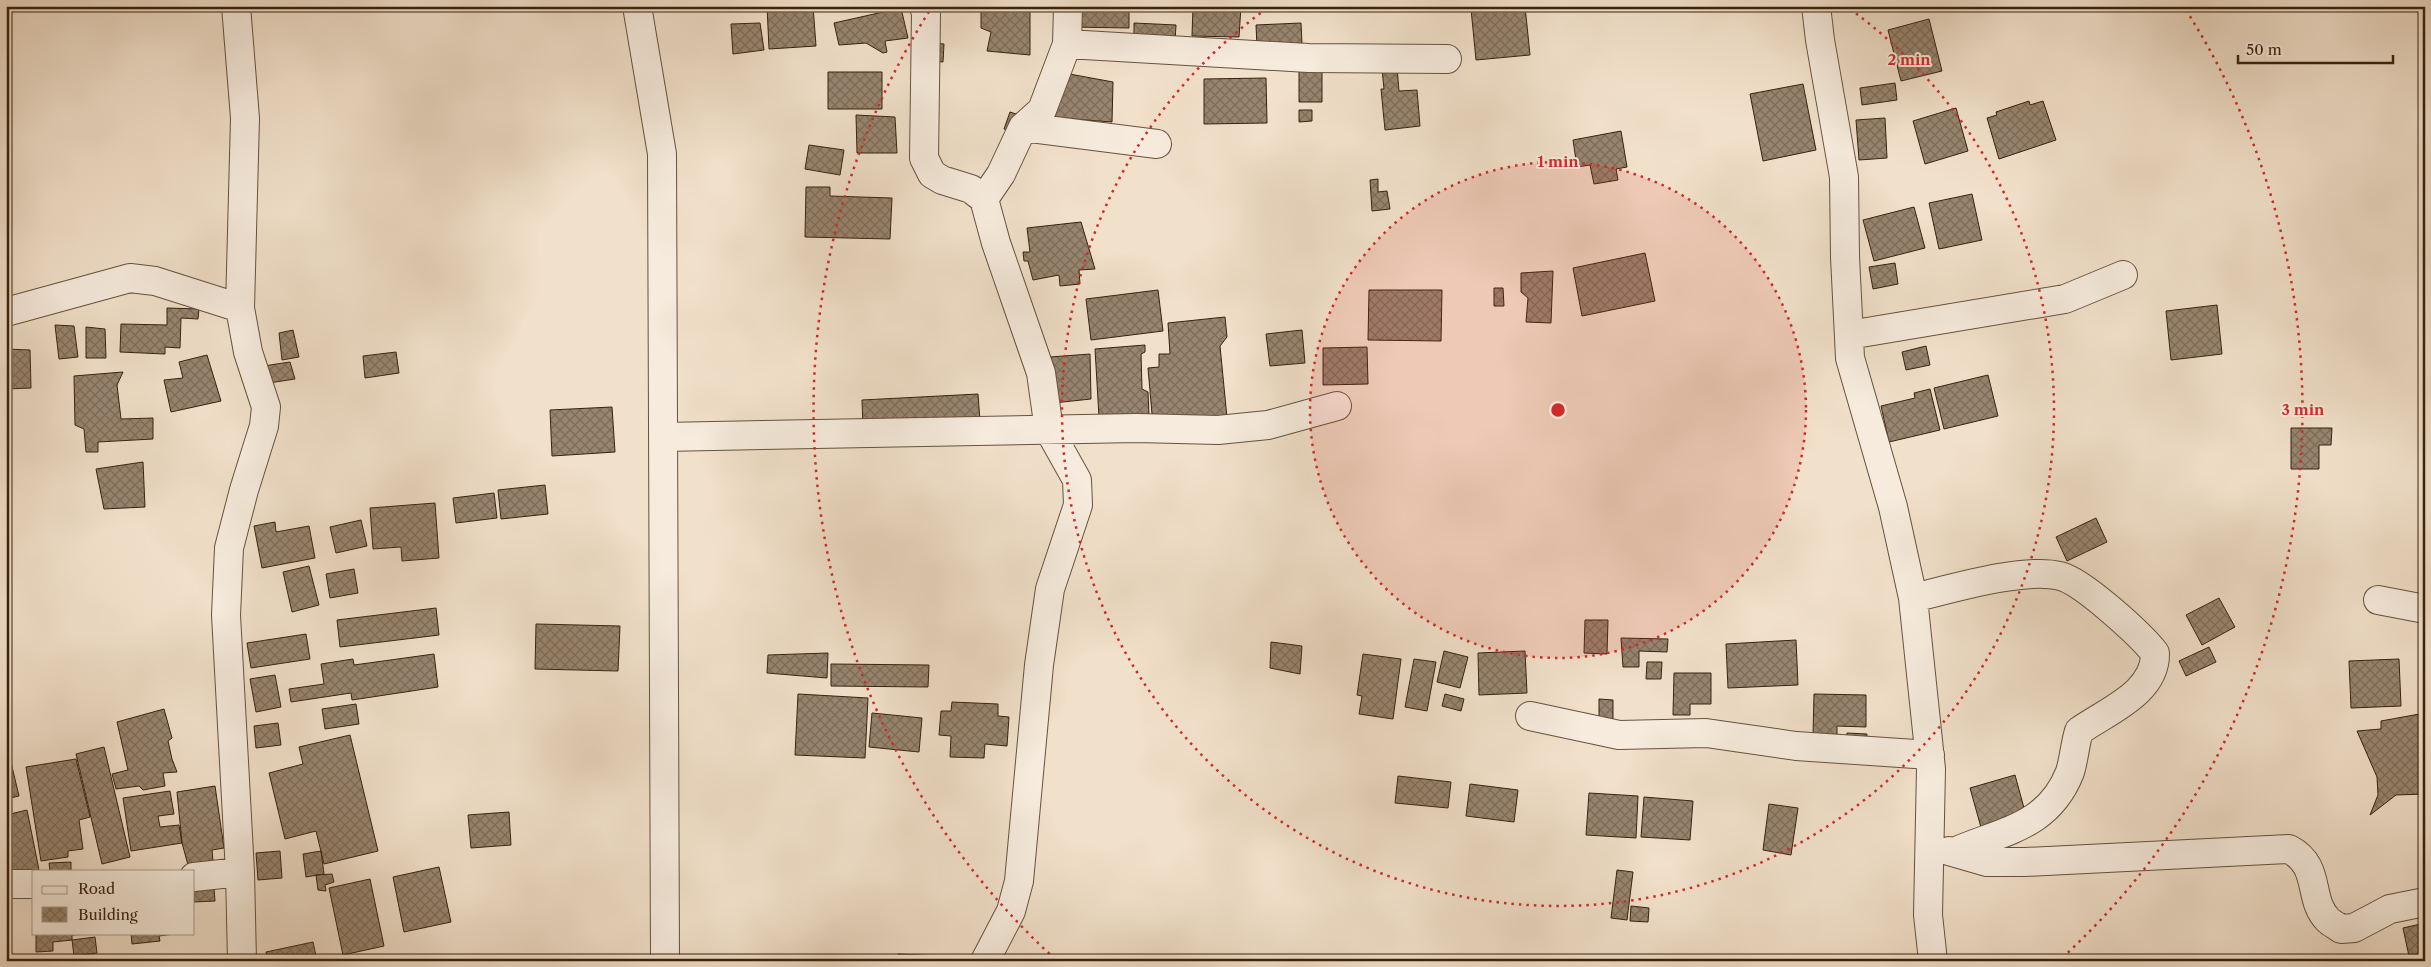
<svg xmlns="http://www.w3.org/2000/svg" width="2431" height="967" font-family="'Libre Caslon Text',serif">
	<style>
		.building { fill: url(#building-cross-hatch); stroke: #37220f }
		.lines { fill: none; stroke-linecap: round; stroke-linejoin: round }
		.minor-casing { stroke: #66523e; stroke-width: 30 }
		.minor { stroke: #f6ebdd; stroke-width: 28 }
		.ring { fill: none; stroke: #d62828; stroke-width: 2.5; stroke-dasharray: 2.5 5 }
		.centre { fill: #d62828; stroke: #f6ebdd; stroke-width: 2.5 }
		.ring-label { font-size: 15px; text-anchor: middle; font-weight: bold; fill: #d62828; stroke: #f6ebdd; stroke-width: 4; stroke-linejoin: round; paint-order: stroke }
	</style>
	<defs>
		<pattern id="building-cross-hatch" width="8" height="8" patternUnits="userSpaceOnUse" patternTransform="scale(1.25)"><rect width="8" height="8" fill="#988570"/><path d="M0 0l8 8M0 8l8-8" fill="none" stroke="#7d6c5a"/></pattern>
	</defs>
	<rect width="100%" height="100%" fill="#f1e0ca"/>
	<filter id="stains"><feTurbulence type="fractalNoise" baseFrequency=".004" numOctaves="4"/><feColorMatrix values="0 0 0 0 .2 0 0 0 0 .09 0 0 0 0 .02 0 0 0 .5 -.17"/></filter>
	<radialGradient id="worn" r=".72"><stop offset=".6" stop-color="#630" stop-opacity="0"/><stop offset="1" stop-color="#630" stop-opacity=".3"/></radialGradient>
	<path class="building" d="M767 6H813L816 46 769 49Z
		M1072 6H1129V28L1071 27Z
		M1193 6H1241L1239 37 1192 36Z
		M1501 6H1525L1530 55 1476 60 1471 9Z
		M901 8 908 38 885 41 887 52 883 53 866 43 839 45 834 23Z
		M981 8 1030 12V55L987 51 991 32 981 28Z
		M1929 19 1942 71 1901 81 1888 30Z
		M760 23 764 50 733 54 731 24Z
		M1134 23 1176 25 1175 41 1134 38Z
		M1301 23 1302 44 1257 46 1256 25Z
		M931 43 944 44 943 62 930 61Z
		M1397 67 1399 91 1417 90 1420 126 1385 130 1381 89H1384L1382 69Z
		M1299 68H1322V102H1299Z
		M828 72H882V109H828Z
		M1064 73 1113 82 1112 122 1046 117Z
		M1266 78 1267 123 1204 124V79Z
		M1895 83 1897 100 1862 105 1860 88Z
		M1803 84 1816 150 1763 161 1750 94Z
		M2029 101 2030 105 2043 101 2056 140 1999 159 1987 118 1997 115 1996 112Z
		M1956 108 1968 151 1925 164 1913 121Z
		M1299 110H1312V121L1299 122Z
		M1010 112 1022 116 1017 133 1004 129Z
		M856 115 895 117 897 153H857Z
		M1885 118 1887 158 1859 160 1856 120Z
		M1621 131 1627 167 1616 169 1618 180 1594 184 1590 165 1577 167 1573 140Z
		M809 145 844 150 840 175 805 169Z
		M1378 179V192L1387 191 1390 209 1372 211 1370 180Z
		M806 187H830V196L892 198 890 239 805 237Z
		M1972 194 1982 240 1939 249 1929 203Z
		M1914 207 1925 248 1874 261 1863 220Z
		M1081 222 1095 269 1079 270 1080 284 1060 286 1059 275 1033 280 1028 261H1024L1023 252H1030L1027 228Z
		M1645 253 1655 301 1582 316 1573 268Z
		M1895 263 1898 284 1873 289 1869 267Z
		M1553 271 1551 323 1526 322 1528 298 1521 292V273Z
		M1494 288H1503L1504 306H1494Z
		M1158 290 1163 331 1091 340 1086 299Z
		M1369 290H1442L1441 341 1368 340Z
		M2217 305 2222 354 2171 360 2166 311Z
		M167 308 199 309 198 319 181 318 180 348 165 347V354L120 352 121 324 167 325Z
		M1225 317 1227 337 1220 346 1228 428 1171 427 1152 414 1148 368 1159 367V354H1170L1168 323Z
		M55 325 74 326 78 357 59 359Z
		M86 327 105 329 106 358H86Z
		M293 330 299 357 282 360 279 333Z
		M1302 330 1305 363 1270 366 1266 334Z
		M1145 345V352L1141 354 1142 389 1148 392 1149 415 1099 417 1095 349Z
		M1926 346 1930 365 1906 370 1902 352Z
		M1367 347 1368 384 1323 385V348Z
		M6 349 30 350 31 388 6 389Z
		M396 352 399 373 365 378 363 356Z
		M1090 354 1091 399 1053 403 1050 357Z
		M207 355 221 401 171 412 164 380 183 378 179 362Z
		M290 362 295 379 256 385 250 368Z
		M123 372 117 385 121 419 153 418V439L98 442V452H86L84 429 75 425 74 376Z
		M1988 375 1998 416 1944 429 1934 388Z
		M1930 389 1940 430 1889 442 1881 406 1915 398 1914 393Z
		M978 394 980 421 863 428 862 400Z
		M612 407 615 452 552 456 550 410Z
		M2291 428H2332L2331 445H2319V469H2291Z
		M143 462 145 507 104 509 96 469Z
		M545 485 548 514 501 519 498 490Z
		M494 493 497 518 456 523 453 498Z
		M435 503 439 558 402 561 401 547 373 549 370 508Z
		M2096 518 2107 542 2067 561 2056 537Z
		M361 520 367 546 336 553 330 527Z
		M275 522 276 532 309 526 315 558 262 568 254 526Z
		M309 566 319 605 292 612 283 572Z
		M354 569 358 593 330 598 326 574Z
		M2219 598 2235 627 2202 645 2186 615Z
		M436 608 439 635 340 647 337 620Z
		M1585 620H1608L1607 654 1584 653Z
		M536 624 620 626 618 671 535 669Z
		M306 634 310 659 251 668 247 643Z
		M1621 638 1668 639 1667 652 1639 651V667H1623Z
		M1796 640 1798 685 1728 688 1726 644Z
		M1271 642 1302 646 1300 674 1270 668Z
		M2209 647 2216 662 2186 676 2179 661Z
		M1444 651 1468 657 1460 688 1437 682Z
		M1525 651 1527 693 1479 695 1478 653Z
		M828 653 827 678 767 673 768 655Z
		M434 654 438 687 352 700 351 693 291 702 289 689 324 684 321 664 353 659 354 665Z
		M1363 654 1401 659 1393 719 1359 714 1362 696 1357 695Z
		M1414 659 1436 662 1427 711 1405 707Z
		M2399 659 2401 706 2351 708 2349 661Z
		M1647 662H1662L1661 679H1646Z
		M831 664 929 665 928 687 831 686Z
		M1674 673H1711V704H1690V715H1673Z
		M275 675 281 707 256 712 250 679Z
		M798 694 868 698 865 758 795 755Z
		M1445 694 1464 699 1461 711 1442 706Z
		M1814 694 1866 695V727L1837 726V736L1813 735Z
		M1599 699 1613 700V721H1599Z
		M952 702 998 704V716L1009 717 1007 746 985 744 984 758 950 757 951 736 939 735 941 711H951Z
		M356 704 359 724 325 729 322 709Z
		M164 709 172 738 168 741 172 759 177 772 163 773 165 786 143 790 139 786 116 789 112 774 128 770 117 722Z
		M872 713 922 718 919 752 869 747Z
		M2425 713V794L2396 795 2370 815 2378 795 2377 777 2357 731 2381 729V721Z
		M278 723 281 745 256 748 254 726Z
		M1847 733 1867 734 1866 746 1846 745Z
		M350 735 378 851 324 864 316 831 285 839 269 773 303 764 299 747Z
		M104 747 130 857 102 864 76 754Z
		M6 754H9L19 796 6 799Z
		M76 759 90 817 79 820 83 849 68 851V857L41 861 26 767Z
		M2015 775 2027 819 1982 831 1970 788Z
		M1398 776 1451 782 1448 808 1395 803Z
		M1470 784 1518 790 1514 822 1466 816Z
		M215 786 224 848 212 850 213 861 188 865 182 843 177 792Z
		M170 791 174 814 158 816 160 827 179 825 182 843 131 851 123 798Z
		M1589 793 1638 796 1636 838 1586 835Z
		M1644 797 1693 801 1690 840 1641 837Z
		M1769 804 1798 808 1791 855 1763 850Z
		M27 810 39 870 6 876V815Z
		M509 812 511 845 471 848 468 815Z
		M280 851 282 878 258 880 256 853Z
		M321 851 324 874 306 877 303 854Z
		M71 862V871H50L49 863Z
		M439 867 451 922 404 932 393 877Z
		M1617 870 1633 872 1627 920 1611 918Z
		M332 874 334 882 325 885 326 891 318 890 316 875Z
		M370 879 384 946 343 955 329 888Z
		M214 888 215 901 194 902V889Z
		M1631 906 1649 908 1648 922 1630 921Z
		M2425 923V961H2410L2403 928Z
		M36 933H90V934L72 935V940L53 942V951L36 952Z
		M131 933H174V934L159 936 160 941 132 944Z
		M95 937 97 953 74 956 72 940Z
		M313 942 317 961H268L266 952Z
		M898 954 943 956V961H898Z"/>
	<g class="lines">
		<defs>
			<path id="minor" d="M236 6 245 118 240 308 248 352 266 407 264 426 244 490 229 548 226 615 240 872 242 961
				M637 6 662 154 665 961
				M924 6 926 14 924 158 932 174 942 180 971 189 984 199 996 243 1041 373 1049 430 1077 480 1078 505 1050 589 1039 665 1019 881 1011 911 985 961
				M1816 6 1820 40 1844 177 1845 257 1850 358 1893 507 1913 598 1931 769 1928 915 1933 961
				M1067 44 1308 58 1447 59
				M1023 127 1157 144
				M984 199 1001 174 1023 127 1042 110 1067 44 1068 6
				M6 312 130 278 155 281 240 308
				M1849 335 2065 299 2123 275
				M663 437 1137 428 1218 430 1268 425 1337 406
				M1913 598C1951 589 2023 567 2060 576 2082 581 2140 634 2155 653 2156 693 2107 711 2079 731 2075 744 2074 759 2070 772 2048 828 2001 831 1954 852
				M2378 600 2425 609
				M1530 716 1619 735 1706 733 1796 746 1930 755
				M1949 851 1987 862H2025L2289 849C2322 866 2307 899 2328 920 2331 923 2337 926 2341 929L2354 928 2390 909 2425 902
				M194 877 240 872
				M6 884H34"/>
		</defs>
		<use href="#minor" class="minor-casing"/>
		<use href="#minor" class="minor"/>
	</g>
	<circle cx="1558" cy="410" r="248" fill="#d62828" fill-opacity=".12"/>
	<g class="ring">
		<circle cx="1558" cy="410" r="248"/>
		<path d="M1850 9A496 496 0 1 1 1266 9"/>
		<path d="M1055 959A745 745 0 0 1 930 10M2186 10A745 745 0 0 1 2061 959"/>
	</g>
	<circle cx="1558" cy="410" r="8" class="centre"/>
	<g class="ring-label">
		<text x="1909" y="65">2 min</text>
		<text x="1558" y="167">1 min</text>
		<text x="2303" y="415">3 min</text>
	</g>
	<rect width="2431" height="967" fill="none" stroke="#f1e0ca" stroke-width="25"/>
	<rect x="8" y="8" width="2416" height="952" fill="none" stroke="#37220f" stroke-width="2.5"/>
	<rect x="12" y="12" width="2406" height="942" fill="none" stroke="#37220f"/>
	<rect x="32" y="870" width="162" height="65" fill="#f6ebdd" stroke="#aa9b8b"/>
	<rect x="42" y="886" width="25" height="8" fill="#f6ebdd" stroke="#aa9b8b"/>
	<text x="78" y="894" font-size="15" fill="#37220f">Road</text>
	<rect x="42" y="907" width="25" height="15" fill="url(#building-cross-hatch)" stroke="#aa9b8b"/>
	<text x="78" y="920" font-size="15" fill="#37220f">Building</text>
	<path d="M2238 55v8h155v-8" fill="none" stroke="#37220f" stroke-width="2.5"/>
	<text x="2246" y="55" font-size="15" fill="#37220f" stroke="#f6ebdd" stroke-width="4" paint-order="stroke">50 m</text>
	<rect width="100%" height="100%" filter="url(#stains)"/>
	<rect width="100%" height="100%" fill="url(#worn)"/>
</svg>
